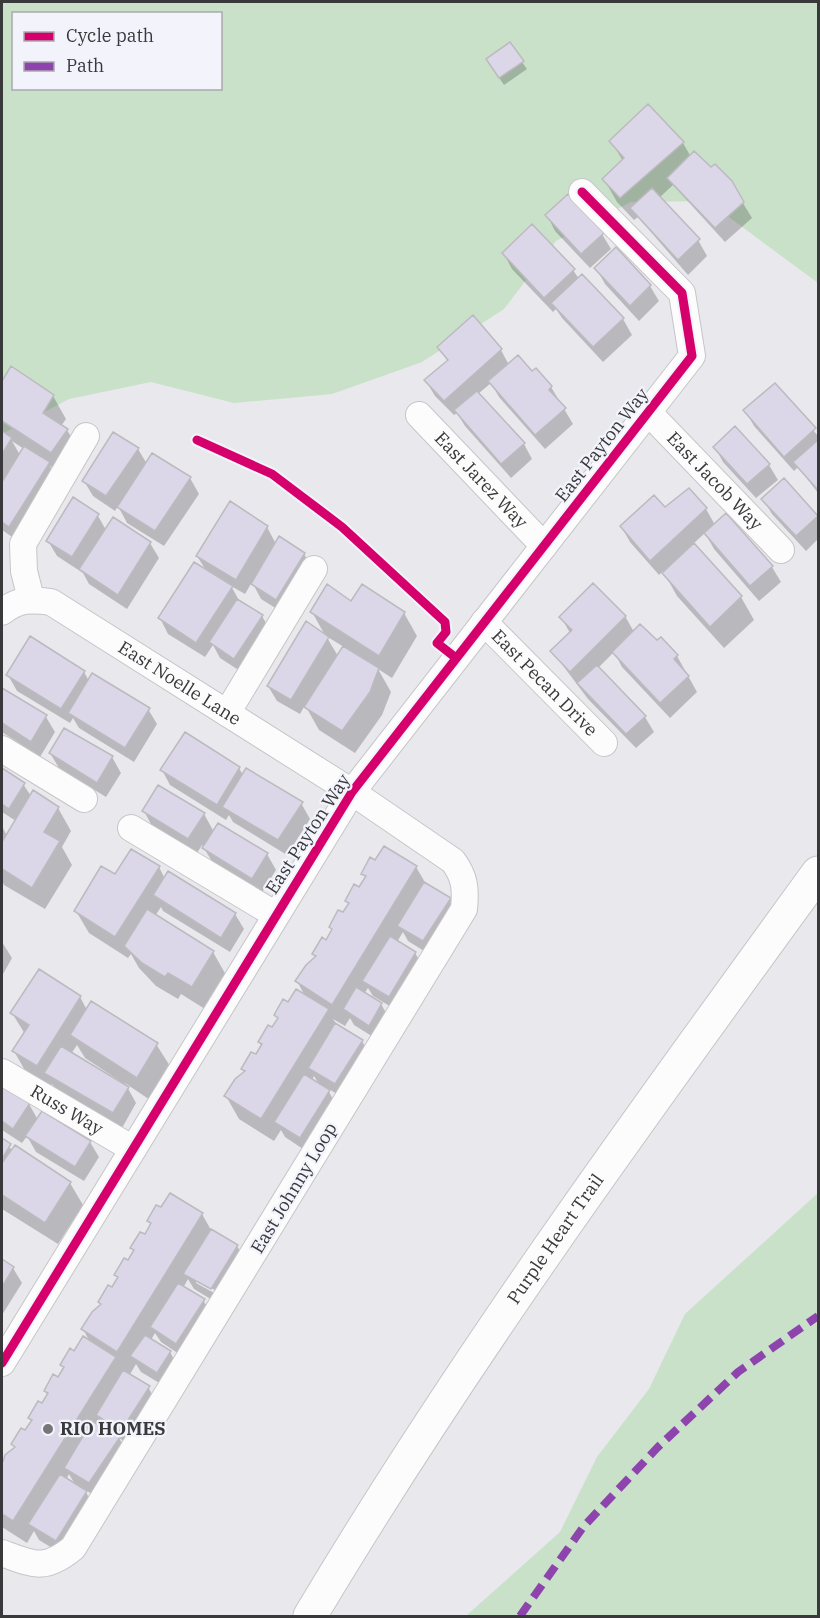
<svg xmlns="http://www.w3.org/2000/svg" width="820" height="1618" font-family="'IBM Plex Serif',serif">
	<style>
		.green { fill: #c9e0c9; fill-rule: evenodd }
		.shadow { fill: #0003; fill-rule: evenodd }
		.building { fill: #dcd7e8; stroke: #bbbabe; stroke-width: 1.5 }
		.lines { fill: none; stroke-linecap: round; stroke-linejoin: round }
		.street-casing { stroke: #c6c6c9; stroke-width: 28 }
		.highway-casing { stroke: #c6c6c9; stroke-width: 35 }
		.street { stroke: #fcfcfc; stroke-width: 26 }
		.highway { stroke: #fcfcfc; stroke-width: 33 }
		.quiet { stroke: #8e44ad; stroke-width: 8; stroke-dasharray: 15 8; stroke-linecap: butt }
		.cycleway-casing { stroke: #f3f3fc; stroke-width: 13 }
		.cycleway { stroke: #d6006c; stroke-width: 9 }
		.poi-dot { fill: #76767a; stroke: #f3f3fc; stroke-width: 2 }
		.labels { text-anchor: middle; stroke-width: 4.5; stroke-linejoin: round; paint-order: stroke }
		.street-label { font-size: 18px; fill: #39393c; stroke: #f3f3fc }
		.poi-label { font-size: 18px; font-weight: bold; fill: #39393c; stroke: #f3f3fc; text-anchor: start }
	</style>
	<rect width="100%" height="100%" fill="#e8e8ed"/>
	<path class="green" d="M2 2H818V283L707 201 631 202 556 241 504 309 422 362 332 394 234 403 151 382 69 399 2 434ZM14 14H220V88H14Z
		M818 1193V1616H466L560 1532 597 1457 649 1389 685 1314Z"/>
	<path class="shadow" d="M522 62 527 69 504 85 492 67Z
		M611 141 683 143 691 157 730 182 752 218 725 242 673 185 659 198 698 240 707 256 688 275 638 217 634 220 617 202 604 179 623 161Z
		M547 215 602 234 611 249 590 268 555 231Z
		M504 254 573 270 579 279 582 276 623 319 632 335 603 362 562 318 556 309 553 312 512 269Z
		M596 268 650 286 659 301 639 321 605 284Z
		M473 317 501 350 509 365 532 374 551 387 573 424 545 449 499 397 491 383 478 394 524 444 532 459 511 478 465 426 457 413 454 415 435 396 426 381 448 362 439 347Z
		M11 368 53 396 66 419 61 426 67 430 80 452 64 475 50 466 57 479 18 541 2 530V383ZM12 441 24 449 20 455Z
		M775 385 818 436V493L798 467 794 471 754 426 745 410Z
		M735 428 769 465 778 480 756 498 723 462 715 447Z
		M113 434 138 449 147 464 190 478 199 494 164 546 127 523 118 506 115 511 93 496 84 481Z
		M784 480 818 518V539L806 551 772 514 763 499Z
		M689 490 706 509 715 525 725 515 772 567 781 582 759 601 714 549 705 533 693 544 741 597 754 620 724 648 677 596 663 571 659 575 630 542 621 526 665 509Z
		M98 516 106 530 150 543 159 558 127 609 89 584 83 573 57 556 48 541Z
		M267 527 276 544 304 554 313 570 285 614 261 599 252 582 245 594 231 586 240 602 262 616 271 632 243 673 220 658 213 645 205 657 168 634 160 618 207 572 197 556Z
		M352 603 404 613 417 636 392 678 378 669 391 692 382 715 355 753 319 730 305 705 300 714 277 701 268 686 326 637 312 612ZM326 636 344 647 338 656Z
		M625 616 634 632 657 642 661 639 677 656 697 692 670 718 622 667 614 652 598 668 645 717 654 732 636 748 588 699 552 651 570 633 561 617Z
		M84 672 89 681 148 709 157 724 134 762 79 728 73 718 70 723 17 691 8 675Z
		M3 690 46 717 55 732 40 757 2 732Z
		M50 753 112 757 121 773 106 797 59 768Z
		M239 768 243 775 301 803 310 819 287 855 233 822 229 815 226 820 170 785 162 770Z
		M2 770 23 784 31 796 58 808 71 831 62 847 72 865 45 909 4 885 2 880V826L7 836 16 821 2 812Z
		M144 811 204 814 214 832 267 854 276 870 261 894 213 863 202 845 197 853 152 826Z
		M159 867 165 879 235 914 244 929 230 952 163 911 161 907 155 916 213 952 226 975 205 1009 181 994 178 999 156 986 139 968 131 954 128 958 89 933 76 911 116 876Z
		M416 867 426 884 450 899 458 914 432 956 408 941 403 932 397 942 415 953 424 968 398 1011 373 996 368 988 364 994 381 1004 390 1020 378 1040 354 1025 350 1018 345 1026 333 1019 338 1026 362 1041 370 1056 344 1098 327 1088 337 1107 309 1153 285 1137 281 1130 274 1141 239 1119 226 1096 245 1073 243 1069 262 1047 259 1042 273 1029 279 1020 276 1015 289 1004 305 996 297 981 316 958 314 954 327 942 333 932 330 927 349 905 346 901 366 878 363 874ZM314 1076 320 1086 312 1080Z
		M2 942 12 958 2 976Z
		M80 997 87 1010 156 1044 170 1066 150 1100 125 1083 136 1103 122 1128 55 1088 52 1084 50 1088 27 1074 14 1051 25 1034 12 1013ZM77 1045 85 1058 120 1081 119 1083 71 1054Z
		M2 1087 29 1104 38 1120 43 1113 90 1142 99 1157 84 1181 36 1152 27 1136 22 1143 2 1130Z
		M2 1140 13 1151 70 1183 83 1205 58 1244 2 1209Z
		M202 1214 211 1230 237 1246 246 1261 219 1304 194 1289 188 1279 183 1288 203 1300 212 1315 185 1358 161 1342 155 1333 151 1340 170 1352 178 1367 166 1387 141 1372 136 1364 129 1376 148 1387 157 1403 130 1445 119 1438 128 1453 98 1498 84 1489 95 1508 65 1556 39 1540 34 1531 27 1543 2 1527V1469L6 1456 15 1449 13 1444 32 1423 29 1418 43 1405 48 1396 45 1391 65 1369 62 1365 90 1342 83 1329 101 1305 100 1302 119 1279 116 1275 129 1262 135 1252 132 1248 145 1236 151 1226 149 1221ZM196 1279 218 1292 216 1294 196 1283ZM102 1423 107 1431 99 1427ZM69 1474 76 1486 66 1480Z
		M2 1261 13 1268 22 1283 2 1315Z"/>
	<path class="building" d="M510 42 524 61 499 78 486 59Z
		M648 104 684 142 620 198 602 179 624 158 609 141Z
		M694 151 711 167 715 164 732 181 744 202 715 228 667 178Z
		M652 188 700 239 678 260 630 208Z
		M568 194 604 233 581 254 545 215Z
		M532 224 575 269 544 298 502 253Z
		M616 247 651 285 630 306 594 268Z
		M582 274 624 318 593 347 551 303Z
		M473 315 502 349 444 401 424 380 448 360 437 347Z
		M518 355 532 371 536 368 552 386 549 390 566 408 535 435 488 381Z
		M11 366 54 395 43 413 68 429 51 453 2 421V381Z
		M775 383 816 428 784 457 743 410Z
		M477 391 525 443 501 464 454 410Z
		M735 426 770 464 747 484 713 447Z
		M2 431 12 438 2 454Z
		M113 432 139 448 106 496 82 481Z
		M818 440V490L793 462Z
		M24 446 50 462 9 527 2 522V482Z
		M152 453 191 477 155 531 117 507Z
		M784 478 818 516 796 536 761 499Z
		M689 488 707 508 650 561 620 526 654 495 665 507Z
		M73 497 99 514 72 557 46 541Z
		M230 501 268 526 236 580 196 556Z
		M726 513 773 566 750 586 704 533Z
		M113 517 151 542 118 595 79 569Z
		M279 536 305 553 276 600 251 584Z
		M694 543 742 596 710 627 662 573Z
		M194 562 233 586 196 643 158 618Z
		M593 583 626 616 570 672 550 651 572 630 559 617Z
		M327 584 351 601 362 584 405 612 379 656 310 612Z
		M237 599 263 615 234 659 209 642Z
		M306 621 329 637 291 700 267 686Z
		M640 624 657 640 661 637 678 655 674 659 689 676 660 703 612 652Z
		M30 636 85 671 61 709 6 675Z
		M343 646 379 668 370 692 342 731 304 707Z
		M597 665 646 716 626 734 577 683Z
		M92 673 150 708 125 748 68 713Z
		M2 688 47 715 31 742 2 723Z
		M64 728 113 756 97 783 49 753Z
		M185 732 240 767 217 805 160 770Z
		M2 768 25 783 9 809 2 804Z
		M246 768 303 802 278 840 222 807Z
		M158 785 205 813 188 839 142 811Z
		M33 790 59 807 44 832 60 841 32 888 2 869V842Z
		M218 823 268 853 252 879 202 848Z
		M384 846 417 866 332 1005 295 981 306 965 316 956 312 954 322 937 326 940 332 929 329 927 338 910 343 912 349 903 345 901 354 884 359 887 366 876 361 874 370 857 375 860Z
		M131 849 160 866 115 937 74 911 101 866 115 874Z
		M168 871 236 913 221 938 153 895Z
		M424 882 451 898 423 941 397 926Z
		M147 909 214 951 192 987 168 973 165 977 142 963 124 946Z
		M390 936 416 952 389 997 362 981Z
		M39 969 81 996 37 1066 12 1051 29 1025 10 1013Z
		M356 987 382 1003 369 1026 343 1009Z
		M296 989 329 1009 261 1119 224 1096 235 1079 245 1071 241 1069 251 1052 256 1054 262 1044 258 1042 268 1025 272 1027 278 1018 274 1015 283 999 288 1002Z
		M91 1001 158 1043 137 1078 70 1035Z
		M335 1023 363 1040 335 1084 308 1068Z
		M61 1046 129 1087 113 1113 44 1073Z
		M304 1074 330 1090 300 1138 274 1122Z
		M2 1085 30 1103 13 1129 2 1121Z
		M42 1111 91 1141 75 1167 25 1136Z
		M2 1138 11 1144 2 1159Z
		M15 1145 71 1182 45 1223 2 1195V1163Z
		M170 1193 203 1213 117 1352 81 1329 92 1312 101 1304 98 1302 108 1285 112 1287 118 1277 114 1275 124 1258 128 1260 134 1250 130 1248 140 1232 145 1234 151 1223 147 1221 156 1205 161 1207Z
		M211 1229 238 1245 211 1289 183 1274Z
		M2 1259 14 1267 2 1287Z
		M178 1283 205 1299 176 1344 150 1327Z
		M145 1335 171 1351 157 1373 130 1356Z
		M83 1336 116 1357 13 1521 2 1514V1464L5 1455 15 1447 11 1444 21 1428 25 1430 32 1420 28 1418 38 1401 42 1403 48 1393 44 1391 53 1374 58 1377 64 1367 60 1365 70 1348 74 1351Z
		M123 1370 150 1386 121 1431 96 1415Z
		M92 1421 120 1437 89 1483 64 1468Z
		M60 1474 87 1491 56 1541 28 1524Z"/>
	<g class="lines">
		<defs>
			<g id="street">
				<path id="s1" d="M648 412 781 550"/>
				<path id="s2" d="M419 415 544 546"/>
				<path d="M31 599 24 571 23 544 86 436"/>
				<path id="s3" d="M2 612C18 599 31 599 51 602L352 792 453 861C465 877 466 889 464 909L73 1548C45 1571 34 1565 2 1553"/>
				<path id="s4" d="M484 622 604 743"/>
				<path d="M227 713 314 569"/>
				<path d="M2 749 84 799"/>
				<path d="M131 828 276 915"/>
				<path id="s5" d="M2 1072 133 1149"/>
				<path d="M2 1363 352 792 692 356 682 293 582 192"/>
			</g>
			<g id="highway">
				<path id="s6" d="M310 1616C464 1358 641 1116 818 873"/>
			</g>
		</defs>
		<use href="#street" class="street-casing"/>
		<use href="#highway" class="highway-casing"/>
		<use href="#street" class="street"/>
		<use href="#highway" class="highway"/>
		<path class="quiet" d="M520 1616 584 1526 658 1447 738 1372 818 1316"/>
		<defs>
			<path id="cycleway" d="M197 440 272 474 342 527 445 622 446 632 437 643 456 658
				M2 1363 352 792 692 356 682 293 582 192"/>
		</defs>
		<use href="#cycleway" class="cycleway-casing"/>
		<use href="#cycleway" class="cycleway"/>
	</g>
	<circle class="poi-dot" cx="48" cy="1429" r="6"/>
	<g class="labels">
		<g class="street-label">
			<text transform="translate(602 445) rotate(-52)" y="6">East Payton Way</text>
			<text dy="6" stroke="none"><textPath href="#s2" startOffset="90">East Jarez Way</textPath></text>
			<text dy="6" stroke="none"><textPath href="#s1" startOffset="96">East Jacob Way</textPath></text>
			<text dy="6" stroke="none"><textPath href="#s4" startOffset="86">East Pecan Drive</textPath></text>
			<text dy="6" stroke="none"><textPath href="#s3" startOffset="204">East Noelle Lane</textPath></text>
			<text transform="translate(308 834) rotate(-57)" y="6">East Payton Way</text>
			<text dy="6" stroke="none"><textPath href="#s5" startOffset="75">Russ Way</textPath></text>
			<text transform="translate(294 1188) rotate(-59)" y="6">East Johnny Loop</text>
			<text dy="6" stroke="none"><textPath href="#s6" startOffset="450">Purple Heart Trail</textPath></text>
		</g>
		<g class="poi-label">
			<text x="60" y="1435">RIO HOMES</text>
		</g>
	</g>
	<rect width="820" height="1618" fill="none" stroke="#39393c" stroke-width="6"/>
	<rect x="12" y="12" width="210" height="78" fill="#f3f3fc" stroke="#a9a9af" stroke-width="1.5"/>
	<rect x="24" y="32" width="30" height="9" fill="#d6006c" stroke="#a9a9af" stroke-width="1.5"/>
	<text x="66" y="42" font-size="18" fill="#39393c">Cycle path</text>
	<rect x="24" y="62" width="30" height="9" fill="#8e44ad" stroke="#a9a9af" stroke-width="1.5"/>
	<text x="66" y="72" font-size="18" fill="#39393c">Path</text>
</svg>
